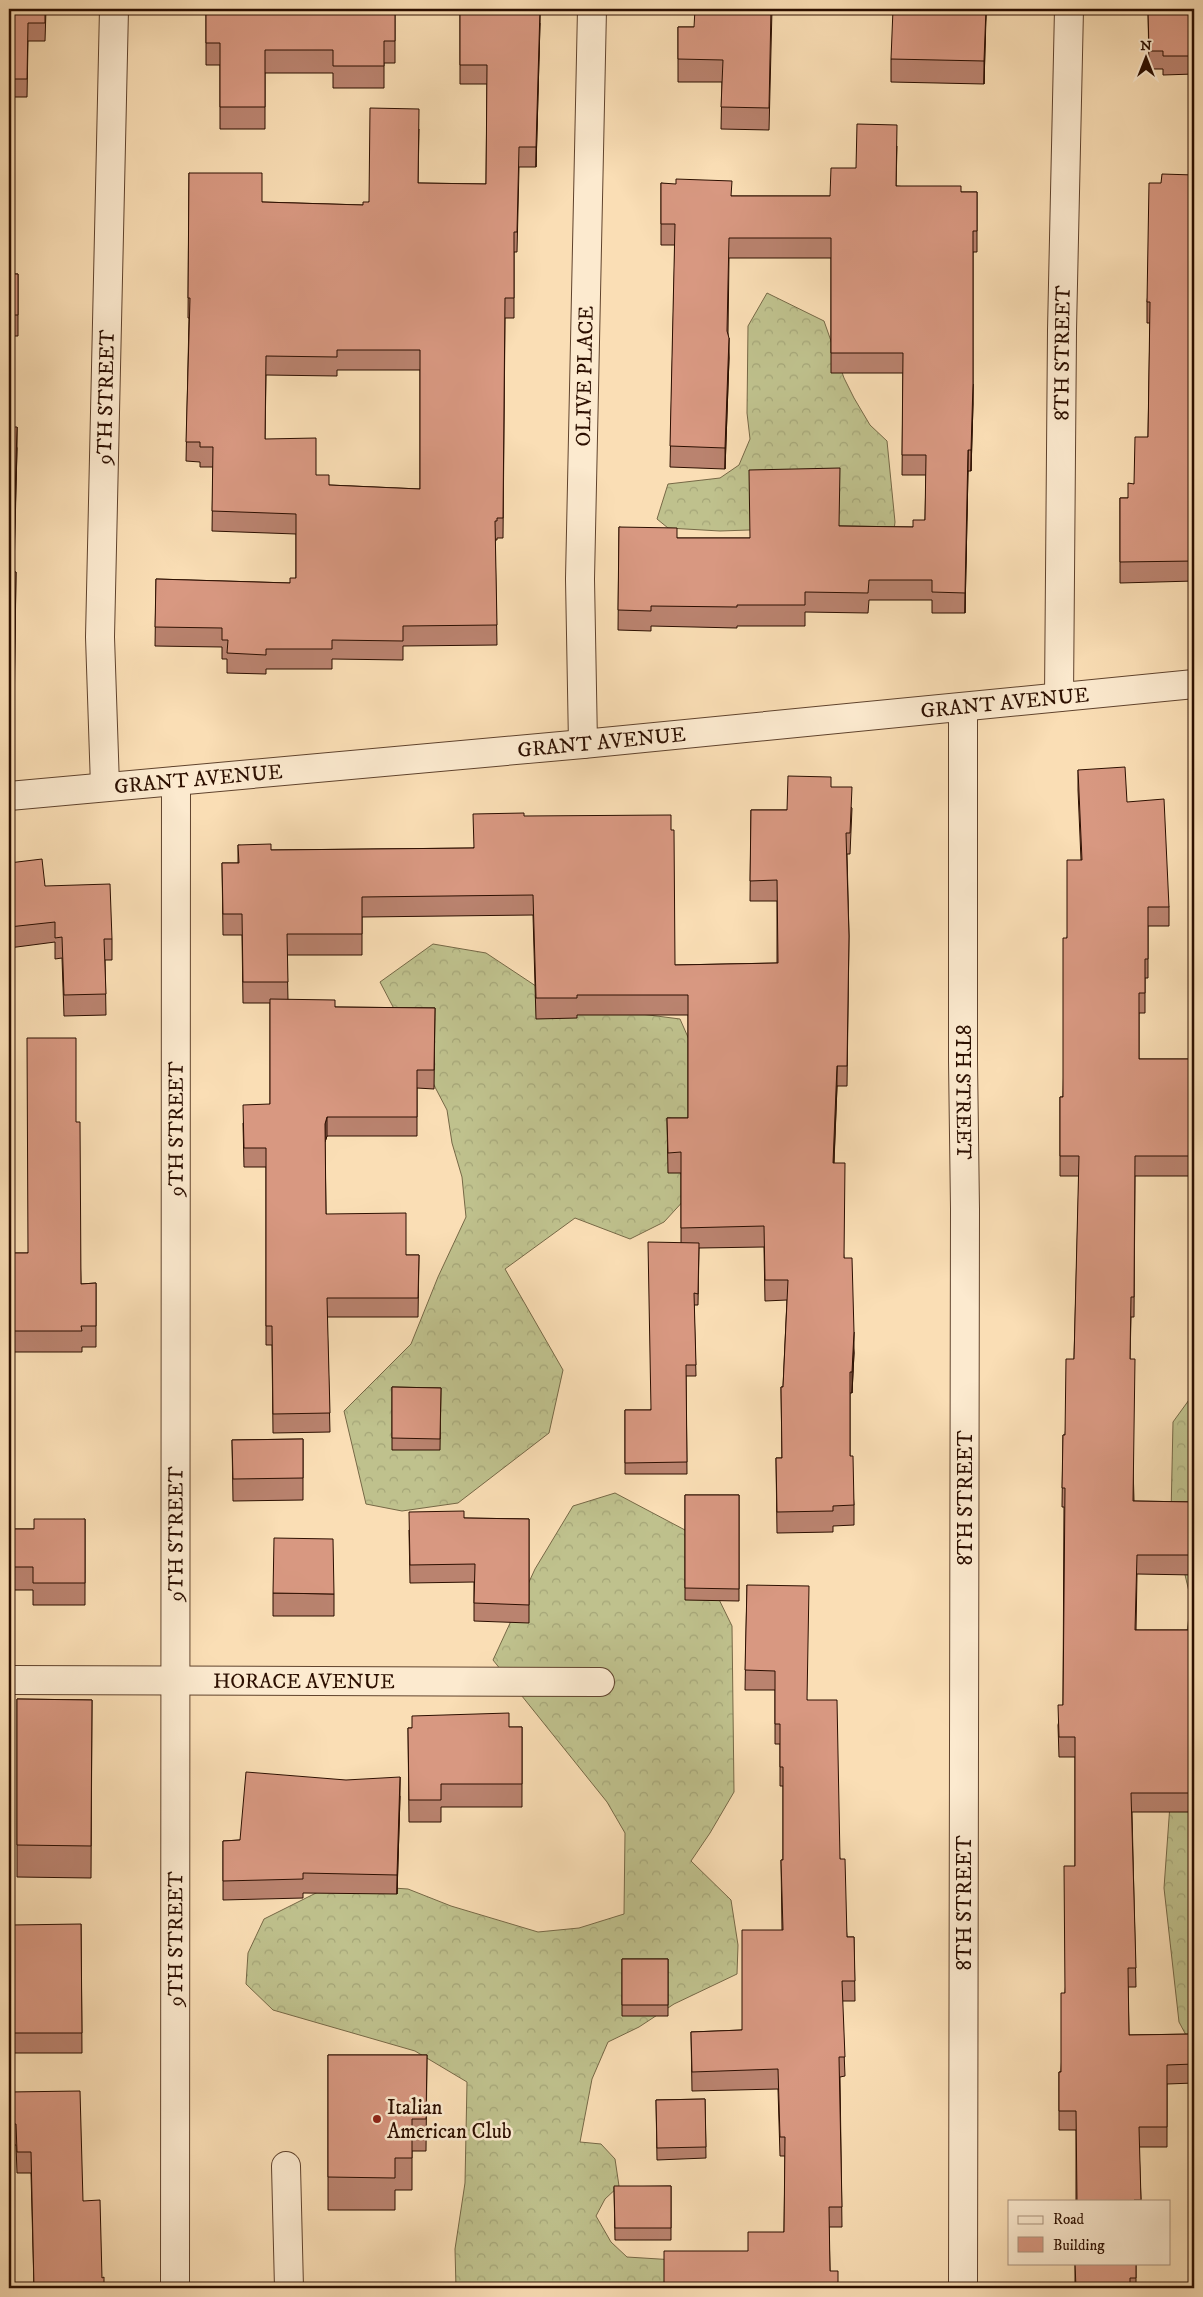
<svg xmlns="http://www.w3.org/2000/svg" width="1203" height="2297" font-family="'IM FELL DW Pica',serif">
	<style>
		.forest { fill: url(#forest-crowns); stroke: #766846 }
		.lines { fill: none; stroke-linecap: round; stroke-linejoin: round }
		.minor-casing { stroke: #60432d; stroke-width: 30 }
		.minor { stroke: #fceacf; stroke-width: 28 }
		.wall { fill: #ba836f; stroke: #2c0f00; fill-rule: evenodd }
		.shaded-wall { fill: #976a5a; stroke: #2c0f00 }
		.building { fill: #d89881; stroke: #2c0f00; fill-rule: evenodd }
		.poi-dot { fill: #8f2418; stroke: #fceacf; stroke-width: 2 }
		.labels { text-anchor: middle; stroke-width: 5; stroke-linejoin: round; paint-order: stroke }
		.street-label { font-size: 21px; fill: #2c0f00; stroke: #fceacf }
		.poi-label { font-size: 21px; fill: #2c0f00; stroke: #fceacf; text-anchor: start }
	</style>
	<defs>
		<pattern id="forest-crowns" width="20" height="18" patternUnits="userSpaceOnUse" patternTransform="scale(1.25)"><rect width="20" height="18" fill="#bfc18d"/><path d="M2 6a3 3 0 1 1 6 0M12 15a3 3 0 1 1 6 0" fill="none" stroke="#a4a578"/></pattern>
	</defs>
	<rect width="100%" height="100%" fill="#fadeb5"/>
	<filter id="stains"><feTurbulence type="fractalNoise" baseFrequency=".004" numOctaves="4"/><feColorMatrix values="0 0 0 0 .2 0 0 0 0 .09 0 0 0 0 .02 0 0 0 .5 -.17"/></filter>
	<radialGradient id="worn" r=".72"><stop offset=".6" stop-color="#630" stop-opacity="0"/><stop offset="1" stop-color="#630" stop-opacity=".3"/></radialGradient>
	<path class="forest" d="M767 293 824 321 844 378 854 398 870 425 887 441 895 522 893 538 809 528 720 531 668 528 657 519 668 484 720 478 739 465 750 439 747 413 748 326Z
		M433 944 486 953 563 1004 680 1019 702 1069 698 1185 664 1222 630 1239 575 1218 505 1269 563 1370 549 1433 458 1503 402 1511 366 1504 344 1411 411 1344 438 1277 466 1217 462 1177 452 1143 447 1110 380 982Z
		M1194 1393V2050L1179 2022 1164 1888 1176 1721 1191 1600 1171 1516 1173 1422Z
		M615 1493 685 1530 732 1626 734 1792 710 1833 691 1861 731 1900 738 1945 737 1974 674 2004 639 2027 608 2042 592 2079 580 2142 601 2144 615 2159 619 2186 605 2199 596 2216 611 2242 627 2257 675 2260 699 2288H456L455 2249 465 2183 467 2082 415 2051 273 2010 246 1984 248 1953 264 1919 334 1884 408 1889 451 1906 538 1932 579 1928 624 1914 625 1833 607 1802 493 1660 535 1569 573 1506Z"/>
	<g class="lines">
		<defs>
			<g id="minor">
				<path id="s1" d="M1059 697 1062 330 1069 9"/>
				<path id="s2" d="M963 707V1061L965 1209 963 2288"/>
				<path id="s3" d="M583 744 580 579 592 9"/>
				<path id="s4" d="M105 786 100 637 114 9"/>
				<path id="s5" d="M9 796 583 744 1194 684"/>
				<path id="s6" d="M9 1680 600 1682"/>
				<path d="M286 2166 289 2288"/>
				<path id="s7" d="M175 2288 176 781"/>
			</g>
		</defs>
		<use href="#minor" class="minor-casing"/>
		<use href="#minor" class="minor"/>
	</g>
	<path class="wall" d="M9 9H46L45 41H28L27 97H9Z
		M206 9H395V63H384V88H333V73H265V129H220V65H206Z
		M460 9 540 23 536 167H519L517 252H514V318H505L503 538H497V540H495L497 645 403 646V660L332 659V669H266V674L227 673V659H222V647L155 646 156 579 290 583 296 578V534L212 531 213 467H200V462L186 461 189 318H188L189 173 262 202 363 205 369 202 419 129 418 183 486 184 487 84H460ZM337 370H420V489L329 485 265 439 266 375 337 376Z
		M772 9 769 130 721 129 722 82H678V27H694Z
		M986 9 984 84 891 82V59Z
		M1194 9V74L1163 75V69H1149L1148 10Z
		M897 146 896 186 961 192H977V252H973V404L971 471H968L965 613H932V600H869L868 613 805 612V626H737V628L651 626V631L618 630 619 527 677 538H750L840 526 913 527 925 520 926 475H902L903 373H831V258H729L728 332 729 358 725 469 670 467 675 245H661V183L732 196H830L856 168Z
		M1194 175V581L1120 583V498H1128L1134 484 1148 437 1150 323H1147V302L1161 183Z
		M9 274H18V336H10Z
		M9 427 17 448 14 572H16L14 721H9Z
		M1078 770 1127 802 1169 907V926H1148V978H1145V1013H1139V1059H1194V1176H1135L1134 1317H1131L1130 1359 1134 1501 1194 1502V1575L1137 1574 1136 1630H1194V1812H1132L1136 1987H1128L1129 2035 1194 2034V2083L1167 2084V2147H1139L1141 2201H1076V2130H1059V2072H1061L1065 1993 1075 1866V1757H1059L1058 1725 1063 1705 1064 1507H1062L1063 1435H1065L1074 1359 1079 1176H1060V1097H1063L1067 938 1081 860 1078 790Z
		M831 787 852 808 850 854H847L849 936 847 1086H837L834 1163 854 1353 852 1393H850V1456L854 1505V1525L833 1526V1532L777 1533 776 1458H782L781 1387H783L787 1300 765 1301 764 1247 699 1248 698 1305H694L696 1376H686L687 1474H625V1410H651L681 1243V1173H668L667 1118H688V1015H577V1018L536 1019 533 915 362 917V955H287L288 1000 335 1007 435 1008 434 1089 417 1088V1136H327L325 1142 326 1214 406 1255H419L418 1317H327L330 1432 273 1433 272 1345H266V1167H244L243 1123 270 1104V1003H243L242 935H223L222 863H238V845L271 850 473 848 524 816 675 965 777 963V901H750L751 810H787Z
		M9 863 45 886 112 939V960H105L106 1015 64 1016 62 958 55 959V942L9 948Z
		M76 1122 81 1284 96 1283V1347H82V1352H9V1253H28Z
		M392 1387 441 1388 440 1450H392Z
		M303 1439V1500L233 1501 232 1440Z
		M685 1495H739V1601L685 1600Z
		M464 1518 529 1519V1623L474 1621V1582L410 1583 409 1530Z
		M85 1519V1605H33V1590H9V1529H34Z
		M747 1585 807 1700 840 1859 847 1937H854L855 2001H842L845 2076 840 2077 842 2227H829L830 2271 838 2288 748 2251 784 2232 785 2156H780L778 2089 692 2091 691 2032 742 2030 782 1930 781 1860H783V1786H780V1744H775V1690H745Z
		M273 1593 334 1594V1616H273Z
		M17 1699 92 1700 91 1878 17 1877Z
		M522 1727V1807H441V1822H409L408 1728Z
		M400 1796 397 1894 303 1893V1898L223 1900V1841L240 1840Z
		M81 1924 82 2053H9V1997H12Z
		M622 1959H668V2016H622Z
		M328 2055H427L426 2151H412V2190H395V2210H328Z
		M9 2092 83 2201 104 2288H34L31 2173H17L16 2145H9Z
		M705 2099 706 2158 657 2160 656 2100Z
		M671 2186V2240H615L614 2187Z
		M1075 2263H1136V2288H1075Z"/>
	<path class="shaded-wall" d="M540 9V23L536 167V147Z
		M986 9V18L984 84V61Z
		M11 168V189L9 260V239Z
		M10 315V336L9 361V340Z
		M729 338V358L725 469V448Z
		M973 384V404L971 471V450Z
		M17 427V448L13 594V572Z
		M968 450V471L965 613V593Z
		M837 1066V1086L833 1183V1163Z
		M327 1117V1136L325 1142V1124Z
		M854 1332V1353L852 1393V1372Z
		M400 1777V1796L397 1894V1875Z"/>
	<path class="building" d="M9 9H45V23H28L27 79H9Z
		M206 9H395V41H384V66H333V50H265V107H220V43H206Z
		M460 9H540L536 147H519L517 232H514V298H505L503 518H497V521H495L497 625 403 626V641L332 640V649H266V655L227 653 228 640H222V628L155 627 156 579 290 583V578H296V514L212 511 213 447H200V442H186L190 298H188L189 173H262V202L363 205V202H369L370 108 419 109 418 183 486 184 487 65H460ZM337 350H420V489L329 485V475H316V438L265 439 266 356 337 357Z
		M695 9H771L769 108 721 107 723 60 678 59V27H694Z
		M893 9H986L984 61 891 59Z
		M1163 9H1194V56H1163V51H1149L1148 10H1163Z
		M857 124 897 125 896 186H961V192H977V231H973V384L971 450H968L965 593 932 592V580H869L868 593 805 592V605H737V607L651 606V611L618 610 619 527 677 528V538H750L749 470 840 468 839 526 913 527V520H925L926 455H902L903 353H831V238H729L727 331 729 338 725 448 670 446 675 224H661V183L676 184V179L732 181 731 196H830L831 168H856Z
		M9 168H11L9 239Z
		M1162 174 1194 175V561L1120 562V498H1128V483L1134 484 1135 437H1148L1150 302H1147L1149 183H1161Z
		M9 274H18V315H10L9 340Z
		M9 427H17L13 572H16L14 700H9Z
		M1125 767 1127 802 1164 799 1169 907H1148V959H1145V993H1139V1059H1194V1156H1135L1134 1297H1131L1130 1359H1135L1133 1501 1194 1502V1555H1137L1135 1630H1194V1793H1131L1136 1968H1128L1129 2035 1194 2034V2064L1167 2065V2127H1139L1141 2200H1134V2201H1077L1076 2111H1059V2072H1061V1993H1065L1064 1866H1075V1737H1059L1058 1705H1063L1065 1488H1062L1063 1435H1065L1066 1359H1074L1079 1156H1060V1097H1063V938H1067V860H1082L1078 770Z
		M788 776 831 777V787H852L850 833H846L849 936 847 1066H837L833 1163H845L844 1258H852L854 1332 852 1372H850V1456H853L854 1505 833 1506V1511L777 1512 776 1458H782L781 1387H783L788 1280H765L764 1226 681 1228V1152L668 1153 667 1118H688V995H577V998H536L533 895 362 897V934H287L288 982H243L242 914H223L222 863H239L238 845 271 844V850L474 848 473 814 524 813V816L671 815V830H674L675 965 778 963 777 880 750 881 751 810H787Z
		M42 859 45 886 110 884 112 939H104L106 994 64 995 62 937 55 938V922L9 927V863Z
		M270 999 335 1000V1007L435 1008 434 1070H417V1117H327L325 1124 326 1214 406 1213V1255H419L418 1298H327L330 1413 273 1414 272 1326H266V1148H244L243 1105 270 1104Z
		M27 1038H76V1122H80L81 1284 96 1283V1326H81L82 1331H9V1253H28Z
		M648 1242 699 1243 698 1294 694 1293 696 1365H686L687 1462 625 1463V1410H651Z
		M392 1387 441 1388 440 1439 392 1438Z
		M303 1439V1478L233 1479 232 1440Z
		M685 1495H739V1589L685 1588Z
		M464 1511V1518L529 1519V1605L474 1603 475 1564 410 1565 409 1512Z
		M34 1519H85V1583H33V1567H9V1529H34Z
		M274 1538 333 1539 334 1594 273 1593Z
		M747 1585 809 1586 807 1700H837L840 1859H845L847 1937H854L855 1981H842L845 2057H839L842 2207H829L830 2271H838V2288H664V2251H748V2232H784L785 2137H780L778 2069 692 2072 691 2032 742 2030V1930H783L781 1860H783V1767H780V1724H775V1671L745 1670Z
		M17 1699 92 1700 91 1846 17 1845Z
		M509 1713V1727H522V1784H441V1800H409L408 1728H412V1716Z
		M246 1772 346 1780 400 1777 397 1875 303 1873V1879L223 1881V1841L240 1840Z
		M81 1924 82 2033H9V1997H13L12 1925Z
		M622 1959H668V2005H622Z
		M328 2055H427L426 2119H412V2158H395V2178L328 2177Z
		M80 2091 83 2201 100 2200 102 2278 104 2277V2288H34L31 2152H17L16 2124H9V2092Z
		M705 2099 706 2147 657 2148 656 2100Z
		M614 2186H671V2228H615Z
		M1075 2263H1136V2278H1130V2288H1076Z"/>
	<circle class="poi-dot" cx="377" cy="2119" r="5"/>
	<g class="labels">
		<g class="street-label">
			<text dy="7" stroke="none"><textPath href="#s1" startOffset="344">8TH STREET</textPath></text>
			<text dy="7" stroke="none"><textPath href="#s3" startOffset="368">OLIVE PLACE</textPath></text>
			<text dy="7" stroke="none"><textPath href="#s4" startOffset="389">9TH STREET</textPath></text>
			<text dy="7" stroke="none"><textPath href="#s5" startOffset="1000">GRANT AVENUE</textPath></text>
			<text dy="7" stroke="none"><textPath href="#s5" startOffset="595">GRANT AVENUE</textPath></text>
			<text dy="7" stroke="none"><textPath href="#s5" startOffset="190">GRANT AVENUE</textPath></text>
			<text dy="7" stroke="none"><textPath href="#s2" startOffset="385">8TH STREET</textPath></text>
			<text dy="7" stroke="none"><textPath href="#s7" startOffset="1159">9TH STREET</textPath></text>
			<text transform="translate(965 1498) rotate(-90)" y="7">8TH STREET</text>
			<text dy="7" stroke="none"><textPath href="#s7" startOffset="754">9TH STREET</textPath></text>
			<text dy="7" stroke="none"><textPath href="#s6" startOffset="295">HORACE AVENUE</textPath></text>
			<text transform="translate(964 1903) rotate(-90)" y="7">8TH STREET</text>
			<text dy="7" stroke="none"><textPath href="#s7" startOffset="349">9TH STREET</textPath></text>
		</g>
		<g class="poi-label">
			<text x="387" y="2114">Italian<tspan x="387" dy="24">American Club</tspan></text>
		</g>
	</g>
	<rect width="1203" height="2297" fill="none" stroke="#fadeb5" stroke-width="30"/>
	<rect x="10" y="10" width="1183" height="2277" fill="none" stroke="#2c0f00" stroke-width="2.5"/>
	<rect x="15" y="15" width="1173" height="2267" fill="none" stroke="#2c0f00"/>
	<rect x="1008" y="2200" width="162" height="65" fill="#fceacf" stroke="#a9927c"/>
	<rect x="1018" y="2216" width="25" height="8" fill="#fceacf" stroke="#a9927c"/>
	<text x="1053" y="2224" font-size="15" fill="#2c0f00">Road</text>
	<rect x="1018" y="2237" width="25" height="15" fill="#d89881" stroke="#a9927c"/>
	<text x="1053" y="2250" font-size="15" fill="#2c0f00">Building</text>
	<g transform="translate(1146 58)" stroke="#fceacf" stroke-width="4" paint-order="stroke">
	<path d="M0-4L9 19L0 12L-9 19Z" fill="#2c0f00"/>
	<text y="-8" font-size="14" font-weight="bold" text-anchor="middle" fill="#2c0f00">N</text>
	</g>
	<rect width="100%" height="100%" filter="url(#stains)"/>
	<rect width="100%" height="100%" fill="url(#worn)"/>
</svg>
